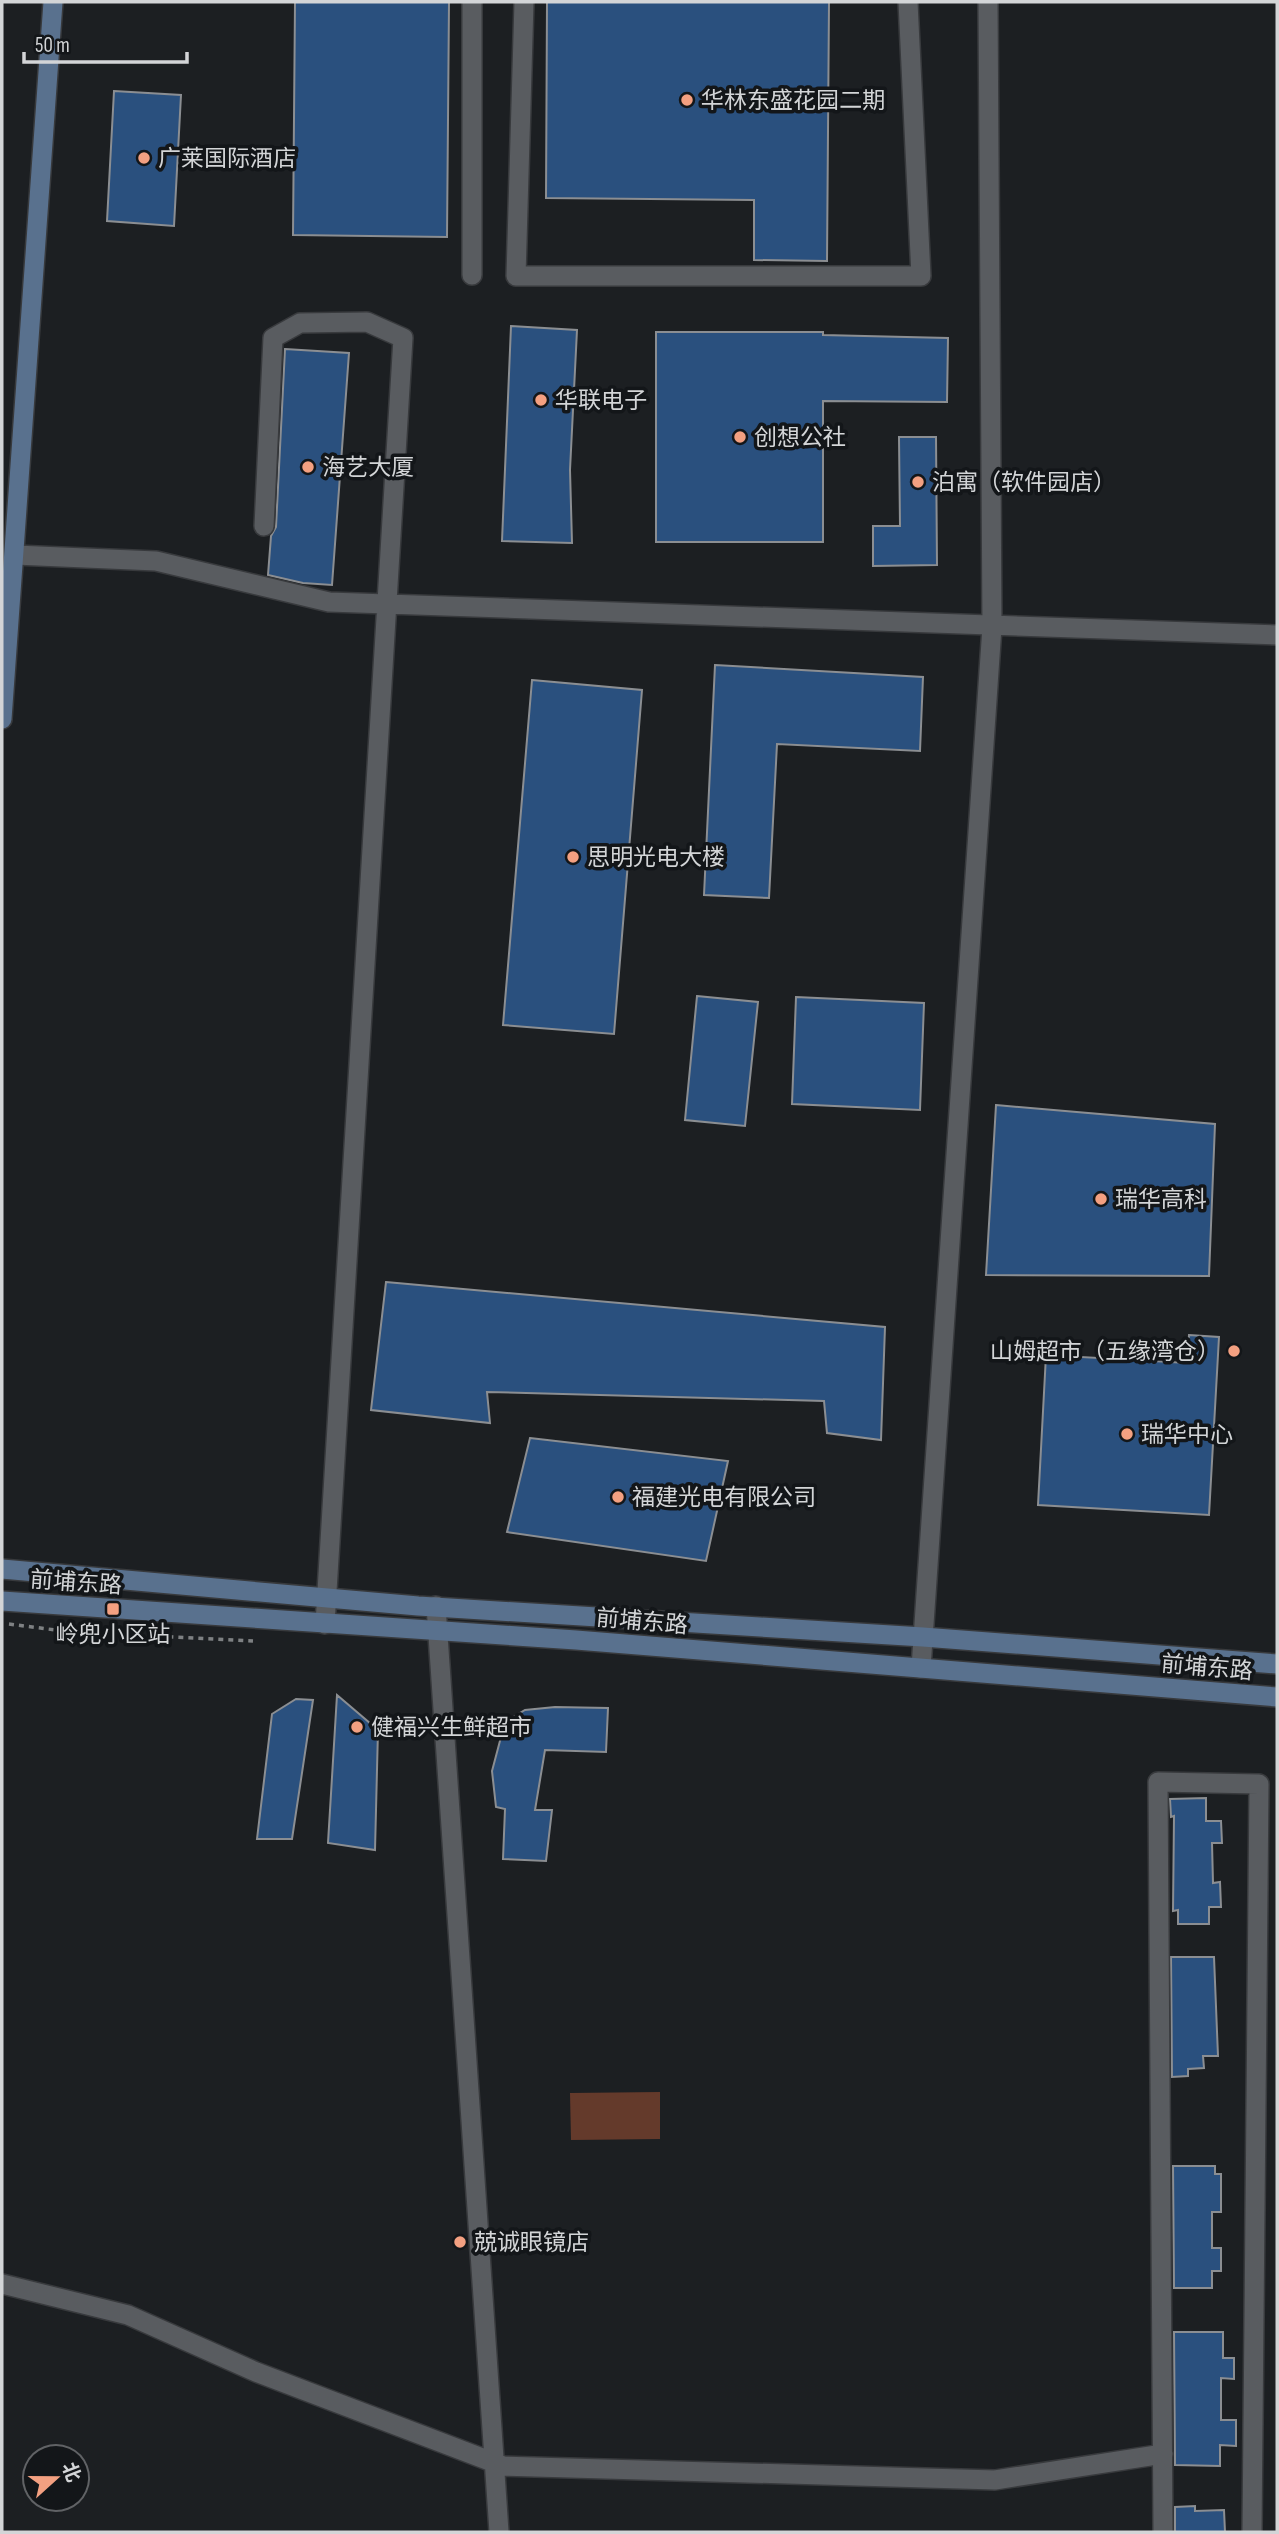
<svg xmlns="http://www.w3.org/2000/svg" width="1279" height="2534" font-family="'Sofia Sans Condensed','Noto Sans SC',sans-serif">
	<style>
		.green { fill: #643a2b }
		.building { fill: #2a507e; stroke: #8b8e92; stroke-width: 2 }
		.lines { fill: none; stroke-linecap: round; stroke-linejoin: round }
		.minor-casing { stroke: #383a3d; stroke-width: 22 }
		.secondary-casing { stroke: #383a3d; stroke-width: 22 }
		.path { stroke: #7e8183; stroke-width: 3.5; stroke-dasharray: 5 5; stroke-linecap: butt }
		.minor { stroke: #595c60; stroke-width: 19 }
		.secondary { stroke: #59718e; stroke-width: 19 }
		.poi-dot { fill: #f3a081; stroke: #131619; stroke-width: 2.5 }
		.labels { text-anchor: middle; stroke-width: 7; stroke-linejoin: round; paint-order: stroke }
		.poi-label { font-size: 23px; fill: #d3d5d7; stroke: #131619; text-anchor: start }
		.street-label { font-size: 23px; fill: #d3d5d7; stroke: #131619 }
	</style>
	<rect width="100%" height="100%" fill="#1c1f22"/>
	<path class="green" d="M660 2092V2139L571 2140 570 2093Z"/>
	<path class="building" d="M295 2H449L447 237 293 235Z
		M547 2H829L827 261 754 260V200L546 198Z
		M114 91 181 95 174 226 107 221Z
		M511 326 577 330 570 470 572 543 502 541Z
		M656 332H823V335L948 338 947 402 823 401V542H656Z
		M285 349 349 353 332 585 303 583 268 575 271 536 276 527Z
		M899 437H936L937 565 873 566V526H900Z
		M715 665 923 677 920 751 777 744 769 898 704 895Z
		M532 680 642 690 614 1034 503 1025Z
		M697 996 758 1002 745 1126 685 1120Z
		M796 997 924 1003 920 1110 792 1104Z
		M996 1105 1215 1124 1209 1276 986 1275Z
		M386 1282 885 1327 881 1440 827 1433 824 1401 487 1392 490 1423 371 1410Z
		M1189 1335 1219 1337 1209 1515 1038 1505 1046 1355 1187 1363Z
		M530 1438 728 1461 706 1561 507 1532Z
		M337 1695 378 1730 375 1850 328 1843Z
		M296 1699 313 1700 292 1839H257L272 1714Z
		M555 1707 608 1708 606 1752 545 1750 535 1810H552L546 1861 503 1859 505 1809 496 1807 492 1771 505 1722 525 1710Z
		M1206 1798V1821H1221L1222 1843H1212L1213 1883 1220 1882 1221 1907H1209V1924H1178V1910L1173 1911 1174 1816 1171 1817 1170 1799Z
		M1171 1957H1214L1218 2056H1203L1204 2068 1188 2069V2076L1172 2077Z
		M1173 2166H1215V2174H1221V2212H1212V2248H1221V2271H1212V2288H1174Z
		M1174 2332H1223V2358H1234V2379L1221 2378V2420H1236V2446L1220 2445V2466L1175 2465Z
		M1195 2506V2511L1224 2510 1225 2532H1175V2507Z"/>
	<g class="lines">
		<defs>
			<path id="minor" d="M472 2V275
				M524 2 516 276H921L908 2
				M264 526 273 338 300 323 367 322 403 338 325 1624
				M15 555 156 561 329 602 1277 635
				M436 1606 499 2532
				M921 1668 992 627 988 2
				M2 2284 128 2315 256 2372 503 2466 995 2480 1163 2454
				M1163 2532 1158 1782 1259 1784 1252 2532"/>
			<path id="secondary" d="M2 719 53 2
				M2 1569 418 1606 923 1637 1277 1664
				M2 1601 576 1640 1277 1697"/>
		</defs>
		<use href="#minor" class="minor-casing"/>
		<use href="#secondary" class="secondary-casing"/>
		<path class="path" d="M9 1624 71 1632 253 1641"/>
		<use href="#minor" class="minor"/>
		<use href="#secondary" class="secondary"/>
	</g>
	<g class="poi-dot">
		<circle cx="687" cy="100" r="7"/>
		<circle cx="144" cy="158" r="7"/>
		<circle cx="541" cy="400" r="7"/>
		<circle cx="740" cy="437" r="7"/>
		<circle cx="308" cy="467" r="7"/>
		<circle cx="918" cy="482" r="7"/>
		<circle cx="573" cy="857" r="7"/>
		<circle cx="1101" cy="1199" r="7"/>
		<circle cx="1234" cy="1351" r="7"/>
		<circle cx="1127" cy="1434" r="7"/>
		<circle cx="618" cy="1497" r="7"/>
		<rect x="106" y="1602" width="14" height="14" rx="3.5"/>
		<circle cx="357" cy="1727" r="7"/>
		<circle cx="460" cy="2242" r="7"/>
	</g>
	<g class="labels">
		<g class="poi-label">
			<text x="701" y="108">华林东盛花园二期</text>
			<text x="158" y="166">广莱国际酒店</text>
			<text x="555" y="408">华联电子</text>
			<text x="754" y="445">创想公社</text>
			<text x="322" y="475">海艺大厦</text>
			<text x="932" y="490">泊寓（软件园店）</text>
			<text x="587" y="865">思明光电大楼</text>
			<text x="1115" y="1207">瑞华高科</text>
			<text x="1220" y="1359" text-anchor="end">山姆超市（五缘湾仓）</text>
			<text x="1141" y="1442">瑞华中心</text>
			<text x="632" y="1505">福建光电有限公司</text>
			<text x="113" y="1642" text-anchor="middle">岭兜小区站</text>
			<text x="371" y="1735">健福兴生鲜超市</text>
			<text x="474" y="2250">兢诚眼镜店</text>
		</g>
		<g class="street-label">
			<text transform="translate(76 1582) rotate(4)" y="8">前埔东路</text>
			<text transform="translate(642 1621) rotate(5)" y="8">前埔东路</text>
			<text transform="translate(1207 1667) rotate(5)" y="8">前埔东路</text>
		</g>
	</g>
	<rect width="1279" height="2534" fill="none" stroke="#d3d5d7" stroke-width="7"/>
	<g transform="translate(56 2478) rotate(69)"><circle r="33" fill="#131619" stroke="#606265" stroke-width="2"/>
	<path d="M0-5L12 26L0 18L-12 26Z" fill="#f3a081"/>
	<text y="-10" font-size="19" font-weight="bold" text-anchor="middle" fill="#d3d5d7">北</text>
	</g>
	<path d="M24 52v10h163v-10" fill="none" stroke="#d3d5d7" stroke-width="3.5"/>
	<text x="35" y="52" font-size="21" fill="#d3d5d7" stroke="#131619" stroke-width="5" paint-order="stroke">50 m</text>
</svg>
